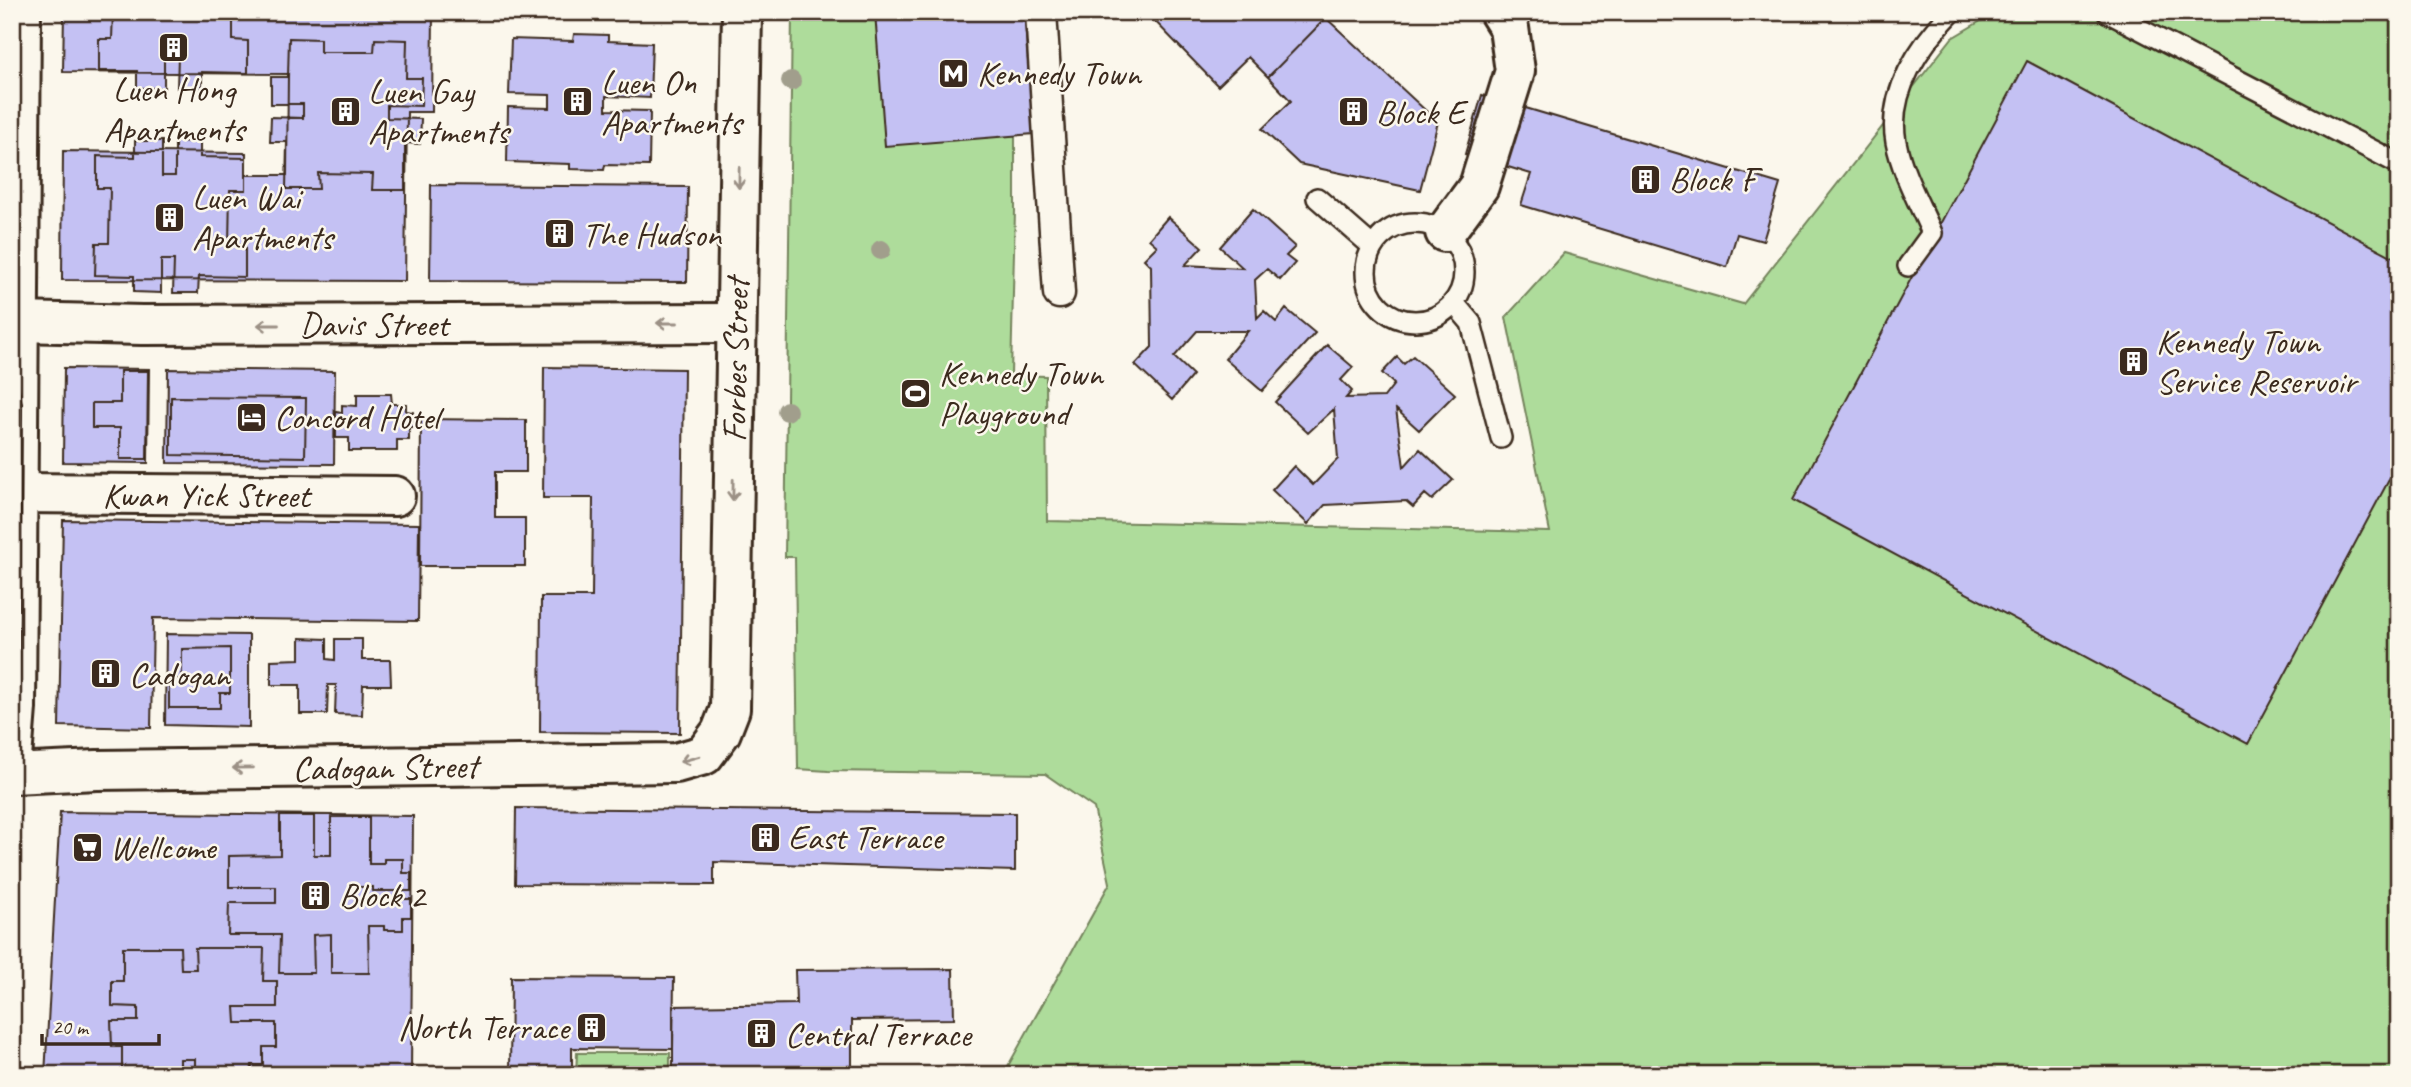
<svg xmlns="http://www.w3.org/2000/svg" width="2411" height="1087" font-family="Caveat,sans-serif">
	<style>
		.green { fill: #aedc9b; stroke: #74835c; stroke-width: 2 }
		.building { fill: #c4c1f3; stroke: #3b2a1e; stroke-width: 2 }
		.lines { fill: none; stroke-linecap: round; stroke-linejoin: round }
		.service-casing { stroke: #3b2a1e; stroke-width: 24 }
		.pedestrian-casing { stroke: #3b2a1e; stroke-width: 35 }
		.minor-casing { stroke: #3b2a1e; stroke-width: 44 }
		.tertiary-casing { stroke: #3b2a1e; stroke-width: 44 }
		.secondary-casing { stroke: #3b2a1e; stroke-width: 44 }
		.service { stroke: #fbf7ec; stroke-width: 19 }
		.pedestrian { stroke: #fbf7ec; stroke-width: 30 }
		.minor { stroke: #fbf7ec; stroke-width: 38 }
		.tertiary { stroke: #fbf7ec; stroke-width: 38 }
		.secondary { stroke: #fbf7ec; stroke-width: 38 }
		.tram { stroke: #3b2a1e; stroke-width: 2 }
		.tree { fill: #a19e8c }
		.oneway { stroke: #9b9085 }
		.labels { text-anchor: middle; stroke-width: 5; stroke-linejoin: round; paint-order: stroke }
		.poi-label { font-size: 35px; fill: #3b2a1e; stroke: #fbf7ec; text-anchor: start }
		.street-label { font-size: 35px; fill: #3b2a1e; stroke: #fbf7ec }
	</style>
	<rect width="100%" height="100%" fill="#fbf7ec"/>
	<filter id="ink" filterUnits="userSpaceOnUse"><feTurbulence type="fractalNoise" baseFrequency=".0143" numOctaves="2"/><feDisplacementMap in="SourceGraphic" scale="14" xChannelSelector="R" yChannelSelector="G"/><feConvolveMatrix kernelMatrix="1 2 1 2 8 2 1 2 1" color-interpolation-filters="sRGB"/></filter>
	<g filter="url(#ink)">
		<path class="green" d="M792 12H1015V210L1011 375 1046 376 1047 521 1550 532 1506 317 1564 253 1743 304 1952 38 1996 12H2399V1075H1003L1110 883 1094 808 1045 774 828 771 798 769 795 557H785Z
			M577 1053H670V1075H576Z"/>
		<path class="building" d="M64 12H433L432 112H407L405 281 62 280 63 151 246 153V175H287L288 74 63 72Z
			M113 12H233V40L248 41V73L202 72V89L177 88 178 56H164V88H137V71H99V39H112Z
			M573 12H608L607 15 573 14Z
			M875 12H1024L1034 134 885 146Z
			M1146 12H1320L1326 18 1268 77 1248 57 1218 86Z
			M1326 18 1438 122 1420 190 1299 164 1262 129 1291 101 1268 77Z
			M574 34 608 35V41L652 43 650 98 606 96V110L650 111 649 166 605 165 604 170 570 169V164L507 162 508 107 550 108V95L509 94 511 39 573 41Z
			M289 38 320 39V52H374L375 39 407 40 406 78H422L421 106 387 105V118L421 119 420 144 405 143V190H372L373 174 318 173 319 189H286L287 142H270L271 117 303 118V104H271V77H288Z
			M2027 61 2399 260V461L2248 744 1793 500Z
			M1482 95 1780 184 1763 241 1737 234 1727 267 1521 205 1531 174 1465 154Z
			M135 141H162V176H175V141L200 142V157L246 158V190H230L229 245H245V277L199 276 198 293H173L174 260H161V293L134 292V276L95 275 96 243H109L110 188H97V156L135 157Z
			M431 185 688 187 687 282 430 281Z
			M1253 209 1295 247 1286 256 1295 263 1280 280 1267 269 1255 280 1257 318 1264 311 1276 322 1286 309 1315 333 1262 391 1225 359 1248 331H1197L1174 357 1193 375 1172 400 1135 365 1152 347 1151 266 1144 259 1157 246 1149 239 1168 217 1202 247 1185 265 1243 268 1220 247Z
			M1327 345 1353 367 1341 380 1352 391 1346 398 1384 397 1394 384 1382 373 1397 357 1404 364 1413 356 1455 394 1419 430 1396 409 1404 467 1420 449 1453 480 1432 500 1425 494 1413 507 1406 501 1325 505 1308 524 1272 490 1294 466 1313 485 1338 459 1334 409 1308 433 1275 402Z
			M544 367 684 369 680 733 540 732 541 597H592L593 498H543Z
			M64 368 149 369 148 463 63 462Z
			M168 369 335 371 334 464 167 463Z
			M120 371H148L147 459H120V428H92V403H120Z
			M357 394H391L392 404H406V411L413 412V427H409V440H397V451H349V438H336V412L342 413V405L357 406Z
			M171 397 306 398 305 457 171 455Z
			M421 419 526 420V472H495V518H525V566H420Z
			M63 520 419 524 418 621 153 618 151 728 59 726Z
			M166 634 249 635V727L165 725Z
			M300 638 327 639V659L335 660V639H362V660H390L391 685H363L362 715 335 714 336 685H328L327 714H300V685H271V660L300 659Z
			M230 648V693H220V708H169V679H182V649Z
			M516 808 1015 813V871L714 862V885L515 884Z
			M60 812 413 816 411 1075H45Z
			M280 816H314V855H331V817H369V864H384V859H403V873H411V891H373V887H355V903H373V899H411V917H403V930H384V926H368L369 973H331V934L313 935 314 973H279L280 935H228L229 903H276V887H229V856L280 855Z
			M123 947H180L181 969H196L195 948H264L263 981H277V1007H235L236 1023H276V1047H263V1065H252L251 1075H195V1059H180V1075H122V1047H112L111 1021H138V1007L112 1006V981H123Z
			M953 969 954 1019 852 1020V1075H673V1006L796 1004 795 970Z
			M511 977 674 978 673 1049 572 1048V1075H510Z"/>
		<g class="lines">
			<defs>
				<path id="service" d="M2107 12 2399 164
					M1317 198 1373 247
					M1366 272a49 49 0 1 1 98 0a49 49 0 1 1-98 0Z
					M1908 266 1932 233C1919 203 1902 173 1896 142 1887 93 1919 46 1952 12
					M1454 303 1471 323 1501 438"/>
				<path id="pedestrian" d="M1041 12 1059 293"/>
				<path id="minor" d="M1445 232 1479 186 1515 71 1509 28 1499 12
					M18 493 395 496"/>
				<path id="tertiary" d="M18 322 142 325 735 323"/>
				<path id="secondary" d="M12 758 16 708 21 12
					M12 774 97 770 676 763 704 755 721 732 730 709 742 12"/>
			</defs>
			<use href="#service" class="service-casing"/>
			<use href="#pedestrian" class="pedestrian-casing"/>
			<use href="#minor" class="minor-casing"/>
			<use href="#tertiary" class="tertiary-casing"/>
			<use href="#secondary" class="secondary-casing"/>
			<use href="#service" class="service"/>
			<use href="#pedestrian" class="pedestrian"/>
			<use href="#minor" class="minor"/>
			<use href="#tertiary" class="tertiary"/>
			<use href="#secondary" class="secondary"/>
			<path class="tram" d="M12 372 18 383 22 404 19 708 12 738"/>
		</g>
		<g class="tree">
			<circle cx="791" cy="81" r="10"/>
			<circle cx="881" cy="250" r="10"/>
			<circle cx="787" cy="411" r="10"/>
		</g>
		<defs><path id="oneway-shaft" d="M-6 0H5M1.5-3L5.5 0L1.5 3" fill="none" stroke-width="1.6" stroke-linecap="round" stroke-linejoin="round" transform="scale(1.75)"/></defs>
		<g class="oneway">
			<use href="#oneway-shaft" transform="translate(739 178) rotate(91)"/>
			<use href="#oneway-shaft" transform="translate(667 323) rotate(180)"/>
			<use href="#oneway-shaft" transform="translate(268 325) rotate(180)"/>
			<use href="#oneway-shaft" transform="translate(733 490) rotate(91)"/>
			<use href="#oneway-shaft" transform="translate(690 759) rotate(164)"/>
			<use href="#oneway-shaft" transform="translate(243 768) rotate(179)"/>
		</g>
	</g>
	<defs>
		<symbol id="building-square" viewBox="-11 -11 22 22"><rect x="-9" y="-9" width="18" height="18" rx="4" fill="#3b2a1e" stroke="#fbf7ec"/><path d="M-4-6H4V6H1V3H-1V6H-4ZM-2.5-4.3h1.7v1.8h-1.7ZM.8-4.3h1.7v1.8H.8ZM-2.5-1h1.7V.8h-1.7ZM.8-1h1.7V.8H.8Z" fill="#fff"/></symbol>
		<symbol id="metro-square" viewBox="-11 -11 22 22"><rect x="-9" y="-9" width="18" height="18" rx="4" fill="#3b2a1e" stroke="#fbf7ec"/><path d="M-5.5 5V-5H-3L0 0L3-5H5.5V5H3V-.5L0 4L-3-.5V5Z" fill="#fff"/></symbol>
		<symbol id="stadium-square" viewBox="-11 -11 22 22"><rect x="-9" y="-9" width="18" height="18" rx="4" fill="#3b2a1e" stroke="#fbf7ec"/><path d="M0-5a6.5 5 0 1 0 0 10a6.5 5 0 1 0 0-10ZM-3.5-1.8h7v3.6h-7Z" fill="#fff"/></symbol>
		<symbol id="hotel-square" viewBox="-11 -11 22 22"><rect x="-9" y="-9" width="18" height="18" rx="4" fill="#3b2a1e" stroke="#fbf7ec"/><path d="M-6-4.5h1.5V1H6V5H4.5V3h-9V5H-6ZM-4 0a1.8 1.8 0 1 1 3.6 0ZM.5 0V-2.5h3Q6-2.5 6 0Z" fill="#fff"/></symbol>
		<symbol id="supermarket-square" viewBox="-11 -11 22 22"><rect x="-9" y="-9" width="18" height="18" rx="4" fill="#3b2a1e" stroke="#fbf7ec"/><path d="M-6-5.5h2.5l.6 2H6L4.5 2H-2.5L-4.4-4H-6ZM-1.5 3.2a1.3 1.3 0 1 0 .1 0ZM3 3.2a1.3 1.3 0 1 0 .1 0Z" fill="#fff"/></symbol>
	</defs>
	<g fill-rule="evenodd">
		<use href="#building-square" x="156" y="30" width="35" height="35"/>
		<use href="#metro-square" x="936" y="56" width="35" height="35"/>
		<use href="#building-square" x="560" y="84" width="35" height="35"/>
		<use href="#building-square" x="328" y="94" width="35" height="35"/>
		<use href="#building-square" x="1336" y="94" width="35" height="35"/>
		<use href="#building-square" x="1628" y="162" width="35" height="35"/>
		<use href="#building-square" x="152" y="200" width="35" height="35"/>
		<use href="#building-square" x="542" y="216" width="35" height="35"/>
		<use href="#building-square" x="2116" y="344" width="35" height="35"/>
		<use href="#stadium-square" x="898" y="376" width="35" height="35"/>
		<use href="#hotel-square" x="234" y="400" width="35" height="35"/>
		<use href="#building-square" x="88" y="656" width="35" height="35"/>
		<use href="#building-square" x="748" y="820" width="35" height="35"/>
		<use href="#supermarket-square" x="70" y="830" width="35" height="35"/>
		<use href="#building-square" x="298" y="878" width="35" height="35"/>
		<use href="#building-square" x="574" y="1010" width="35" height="35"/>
		<use href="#building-square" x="744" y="1016" width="35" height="35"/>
	</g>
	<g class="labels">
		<g class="poi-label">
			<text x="977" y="85">Kennedy Town</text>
			<text x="601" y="94">Luen On<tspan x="601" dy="40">Apartments</tspan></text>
			<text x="174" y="101" text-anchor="middle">Luen Hong<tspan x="174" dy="40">Apartments</tspan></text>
			<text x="368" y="103">Luen Gay<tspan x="368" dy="40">Apartments</tspan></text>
			<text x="1376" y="124">Block E</text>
			<text x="1669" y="191">Block F</text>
			<text x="192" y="209">Luen Wai<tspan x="192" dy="40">Apartments</tspan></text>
			<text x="582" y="246">The Hudson</text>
			<text x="2156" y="353">Kennedy Town<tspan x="2156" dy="40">Service Reservoir</tspan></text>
			<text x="939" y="385">Kennedy Town<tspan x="939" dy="40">Playground</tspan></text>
			<text x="274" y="429">Concord Hotel</text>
			<text x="129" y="686">Cadogan</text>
			<text x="788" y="849">East Terrace</text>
			<text x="110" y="859">Wellcome</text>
			<text x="339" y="907">Block 2</text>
			<text x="569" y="1039" text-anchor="end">North Terrace</text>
			<text x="785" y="1046">Central Terrace</text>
		</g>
		<g class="street-label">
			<text x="374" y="336">Davis Street</text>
			<text transform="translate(735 360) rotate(-89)" y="12">Forbes Street</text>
			<text x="206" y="507">Kwan Yick Street</text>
			<text transform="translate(385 767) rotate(-1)" y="12">Cadogan Street</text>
		</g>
	</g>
	<rect width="2411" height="1087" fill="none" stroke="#fbf7ec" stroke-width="42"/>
	<rect x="21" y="21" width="2369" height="1045" fill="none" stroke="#3b2a1e" stroke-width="2.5" filter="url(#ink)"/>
	<path d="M42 1034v10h117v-10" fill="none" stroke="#3b2a1e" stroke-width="3.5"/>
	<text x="52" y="1034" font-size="21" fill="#3b2a1e" stroke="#fbf7ec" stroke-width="5" paint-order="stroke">20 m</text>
</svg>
